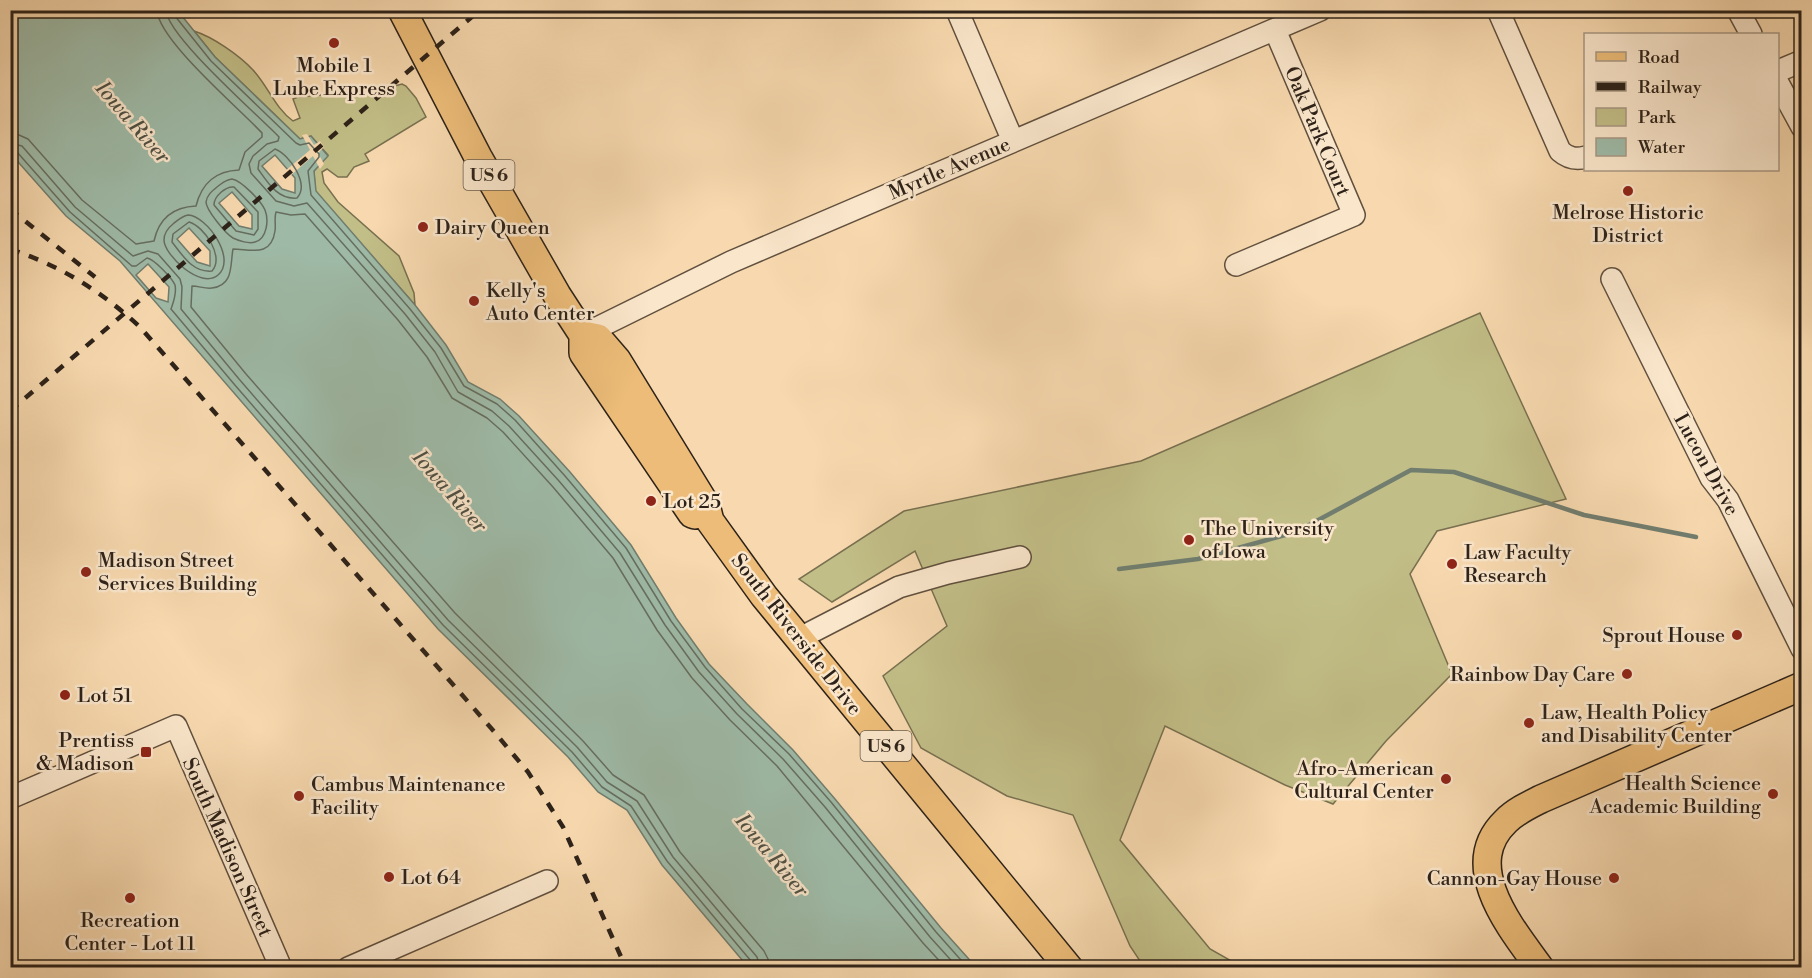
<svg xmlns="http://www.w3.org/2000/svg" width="1812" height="978" font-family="'Libre Bodoni',serif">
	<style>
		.green { fill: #c2be87; stroke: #787050; stroke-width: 1.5 }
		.water { fill: #9ebaa7; stroke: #717d6e; stroke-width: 1.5; fill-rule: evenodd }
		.pier { fill: #f8d9af }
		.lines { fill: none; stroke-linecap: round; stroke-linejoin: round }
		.shore { stroke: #666e60; stroke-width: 1.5 }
		.stream { stroke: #717d6e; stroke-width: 4.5 }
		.minor-casing { stroke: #60503e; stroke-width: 24 }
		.major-casing { stroke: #2d2219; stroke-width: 30 }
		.minor { stroke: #fae6cb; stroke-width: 21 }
		.major { stroke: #ecbc78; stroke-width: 27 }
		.rail { stroke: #2d2219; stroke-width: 4.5; stroke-dasharray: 10 10; stroke-linecap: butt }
		.poi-dot { fill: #8f2418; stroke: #fae6cb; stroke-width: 2 }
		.labels { text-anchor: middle; stroke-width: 5; stroke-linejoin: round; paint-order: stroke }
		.shield { fill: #fae6cb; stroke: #6a5d4e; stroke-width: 1.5 }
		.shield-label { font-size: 18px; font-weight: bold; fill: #2d2219 }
		.poi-label { font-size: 20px; fill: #2d2219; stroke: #fae6cb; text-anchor: start }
		.street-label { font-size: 20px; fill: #2d2219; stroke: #fae6cb }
		.water-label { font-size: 21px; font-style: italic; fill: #4f5044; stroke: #fae6cb }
	</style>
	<rect width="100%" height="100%" fill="#f8d9af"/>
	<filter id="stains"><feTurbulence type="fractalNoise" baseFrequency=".00333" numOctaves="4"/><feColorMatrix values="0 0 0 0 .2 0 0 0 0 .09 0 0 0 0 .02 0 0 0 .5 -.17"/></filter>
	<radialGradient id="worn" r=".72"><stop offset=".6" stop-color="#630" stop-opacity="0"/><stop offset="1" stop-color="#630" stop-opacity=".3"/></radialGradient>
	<path class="green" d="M194 31C213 37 239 55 253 70 268 86 275 108 293 121L300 118 293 99 298 97 333 94 359 89 376 91 402 84 406 86 416 98 426 117 365 154 369 161 354 167 347 177H338L327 169 322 172 324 183 338 202 399 256 414 293 415 305 315 191 314 171 328 155 311 136 300 139 215 57Z
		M1480 313 1566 499 1437 531 1410 574 1452 674 1386 741 1333 804 1285 785 1165 726 1120 840 1210 949 1242 967H1144L1130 946 1073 815 1007 796 921 748 883 676 947 626 915 551 832 602 799 579 904 511 1141 461Z"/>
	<path class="water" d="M10 11H178L215 57 300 139 311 136 328 156 314 171 316 191 415 305 446 345 468 382 500 399 519 416 570 472 631 545 676 618 709 664 747 704 793 750 835 799 941 928 976 967H748L662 865 627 810 598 792 568 757 438 629 120 261 66 216 11 154ZM275 155 295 178V193L282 189 262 166ZM232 192 252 215V229L239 226 219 203ZM189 228 210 251V266L197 262 177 239ZM148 264 169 287 168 302 156 298 136 275Z"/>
	<path class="pier" d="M307 134 314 145 320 141 324 147 318 153 324 164 320 169 313 156 290 176 285 171 310 150 302 135Z"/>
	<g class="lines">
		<path class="shore" d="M166 10C167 36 258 115 279 137L278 141 267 144 253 156 249 164 251 173 276 201 294 206 307 203 405 314 435 352 458 392 492 411 509 426 559 481 620 553 665 625 699 672 737 714 783 759 825 807 930 937 958 968
			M174 10 175 16 211 61 296 143 300 145 309 143 319 154V157L308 171 311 195 410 309 441 348 464 386 497 404 515 420 565 476 626 548 671 621 705 667 742 709 789 754 831 802 936 932 968 968
			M10 134 19 135 28 139 82 200 136 244 154 241C159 218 173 207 196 206 202 182 216 171 239 170L245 152 262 137V133C240 109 158 40 157 10
			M10 143 22 146 75 207 133 256 148 251 158 254 180 279 182 287 181 309 239 379 448 620 577 747 607 782 637 801 673 857 757 957 760 968
			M275 149C289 154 310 184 297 198 278 200 268 183 258 169L259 161Z
			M10 150 17 152 70 212 132 266H136L147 258C154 259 172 278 175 285 177 294 173 303 171 309L234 384 443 625 572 752 602 787 631 806 667 861 751 961 752 968
			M232 179C242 181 261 201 265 210 269 220 267 239 255 242 249 244 239 241 233 238 226 234 206 210 206 202 207 195 212 191 217 187 222 183 225 180 232 179Z
			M234 187 258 212V229L254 235 236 231 214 205C214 196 226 186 234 187Z
			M188 215C207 216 237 259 218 275 201 290 164 255 164 240 164 233 168 228 173 224 178 220 182 216 188 215Z
			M189 222C204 226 225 257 212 271 193 273 183 256 172 242L173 234Z
			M769 968 768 959 764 951 680 852 644 795 613 775 583 741 455 613 246 374 191 307 192 286C199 286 205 289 212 288 234 285 230 265 233 249 250 249 271 258 275 231 276 224 274 218 276 212L291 215 305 214 398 320 427 357 452 398 487 418 503 432 553 487 613 558 657 630 692 678 730 720 777 766 923 943 946 968"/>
		<path class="stream" d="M1119 569 1198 559 1296 532 1411 470 1454 472 1584 515 1696 537"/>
		<defs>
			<path id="minor" d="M957 10 1013 141
				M1498 10 1560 151C1568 158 1575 160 1586 157
				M1738 10 1751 34
				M1778 71 1802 61
				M1778 83 1802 127
				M1236 265 1354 215 1275 30
				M1612 279 1711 478 1728 500 1802 649
				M583 335 731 262 1320 10
				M800 638 899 587 948 573 1020 557
				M10 798 176 726 281 968
				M348 968 547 881"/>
			<path id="major" d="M402 10 478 157 557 295 583 335V353L692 514 695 515
				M583 335 598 338 617 360 706 505 710 521 764 596 1069 968
				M1540 968C1511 928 1459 866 1506 821 1516 811 1529 805 1541 799L1802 686"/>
		</defs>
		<use href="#minor" class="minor-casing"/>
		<use href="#major" class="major-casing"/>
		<use href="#minor" class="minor"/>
		<use href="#major" class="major"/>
		<path class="rail" d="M10 209 95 277
			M10 249C61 266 101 291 140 327L491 728 528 772 563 827 626 968
			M10 411 480 10"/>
	</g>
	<g class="poi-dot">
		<circle cx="334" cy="43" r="6"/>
		<circle cx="1628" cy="191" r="6"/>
		<circle cx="423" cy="227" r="6"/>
		<circle cx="474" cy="301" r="6"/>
		<circle cx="651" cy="501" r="6"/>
		<circle cx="1189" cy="540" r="6"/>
		<circle cx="1452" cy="564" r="6"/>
		<circle cx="86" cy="572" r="6"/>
		<circle cx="1737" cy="635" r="6"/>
		<circle cx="1627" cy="674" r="6"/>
		<circle cx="65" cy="695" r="6"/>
		<circle cx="1529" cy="723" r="6"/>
		<rect x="140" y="746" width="12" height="12" rx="3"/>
		<circle cx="1446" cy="779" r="6"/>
		<circle cx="1773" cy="794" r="6"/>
		<circle cx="299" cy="796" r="6"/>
		<circle cx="389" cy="877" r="6"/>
		<circle cx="1614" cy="878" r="6"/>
		<circle cx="130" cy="898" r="6"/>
	</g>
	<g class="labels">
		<g class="shield">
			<rect x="463.5" y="160" width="51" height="30" rx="4.5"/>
			<rect x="860.5" y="731" width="51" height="30" rx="4.5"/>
		</g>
		<g class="shield-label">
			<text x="489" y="181">US 6</text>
			<text x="886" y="752">US 6</text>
		</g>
		<g class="poi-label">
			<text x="334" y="72" text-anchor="middle">Mobile 1<tspan x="334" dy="23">Lube Express</tspan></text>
			<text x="1628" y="219" text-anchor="middle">Melrose Historic<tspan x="1628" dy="23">District</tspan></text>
			<text x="435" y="234">Dairy Queen</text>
			<text x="486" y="297">Kelly's<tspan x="486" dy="23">Auto Center</tspan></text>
			<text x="663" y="508">Lot 25</text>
			<text x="1201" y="535">The University<tspan x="1201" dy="23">of Iowa</tspan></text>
			<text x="1464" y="559">Law Faculty<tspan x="1464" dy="23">Research</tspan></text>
			<text x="98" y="567">Madison Street<tspan x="98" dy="23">Services Building</tspan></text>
			<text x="1725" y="642" text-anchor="end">Sprout House</text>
			<text x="1615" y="681" text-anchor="end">Rainbow Day Care</text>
			<text x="77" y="702">Lot 51</text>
			<text x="1541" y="719">Law, Health Policy<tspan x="1541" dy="23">and Disability Center</tspan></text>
			<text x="134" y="747" text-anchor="end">Prentiss<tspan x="134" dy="23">&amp; Madison</tspan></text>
			<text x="1434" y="775" text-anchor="end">Afro-American<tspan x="1434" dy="23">Cultural Center</tspan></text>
			<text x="1761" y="790" text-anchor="end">Health Science<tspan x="1761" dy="23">Academic Building</tspan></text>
			<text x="311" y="791">Cambus Maintenance<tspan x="311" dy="23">Facility</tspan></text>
			<text x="401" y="884">Lot 64</text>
			<text x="1602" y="885" text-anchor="end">Cannon-Gay House</text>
			<text x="130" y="927" text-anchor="middle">Recreation<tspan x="130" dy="23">Center - Lot 11</tspan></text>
		</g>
		<g class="street-label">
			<text transform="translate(1318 131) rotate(67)" y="7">Oak Park Court</text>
			<text transform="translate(949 168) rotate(-23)" y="7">Myrtle Avenue</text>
			<text transform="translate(1707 464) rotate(61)" y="7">Lucon Drive</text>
			<text transform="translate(797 634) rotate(52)" y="7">South Riverside Drive</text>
			<text transform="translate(228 847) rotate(66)" y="7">South Madison Street</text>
		</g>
		<g class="water-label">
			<text transform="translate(133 122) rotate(49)" y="7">Iowa River</text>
			<text transform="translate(450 491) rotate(49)" y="7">Iowa River</text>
			<text transform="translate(772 855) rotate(50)" y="7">Iowa River</text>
		</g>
	</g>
	<rect width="1812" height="978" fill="none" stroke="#f8d9af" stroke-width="36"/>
	<rect x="12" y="12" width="1788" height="954" fill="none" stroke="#2d2219" stroke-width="3"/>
	<rect x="18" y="18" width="1776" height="942" fill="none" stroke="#2d2219" stroke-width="1.5"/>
	<rect x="1584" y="33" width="195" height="138" fill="#fae6cb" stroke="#a89884" stroke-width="1.5"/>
	<rect x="1596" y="52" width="30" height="9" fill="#ecbc78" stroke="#a89884" stroke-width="1.5"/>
	<text x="1638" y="63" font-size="18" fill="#2d2219">Road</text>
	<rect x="1596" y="82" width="30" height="9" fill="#2d2219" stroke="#a89884" stroke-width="1.5"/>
	<text x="1638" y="93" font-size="18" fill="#2d2219">Railway</text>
	<rect x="1596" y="108" width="30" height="18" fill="#c2be87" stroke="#a89884" stroke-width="1.5"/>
	<text x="1638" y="123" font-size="18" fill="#2d2219">Park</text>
	<rect x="1596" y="138" width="30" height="18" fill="#9ebaa7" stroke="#a89884" stroke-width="1.5"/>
	<text x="1638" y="153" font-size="18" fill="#2d2219">Water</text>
	<rect width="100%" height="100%" filter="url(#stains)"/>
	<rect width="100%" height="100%" fill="url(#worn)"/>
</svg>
